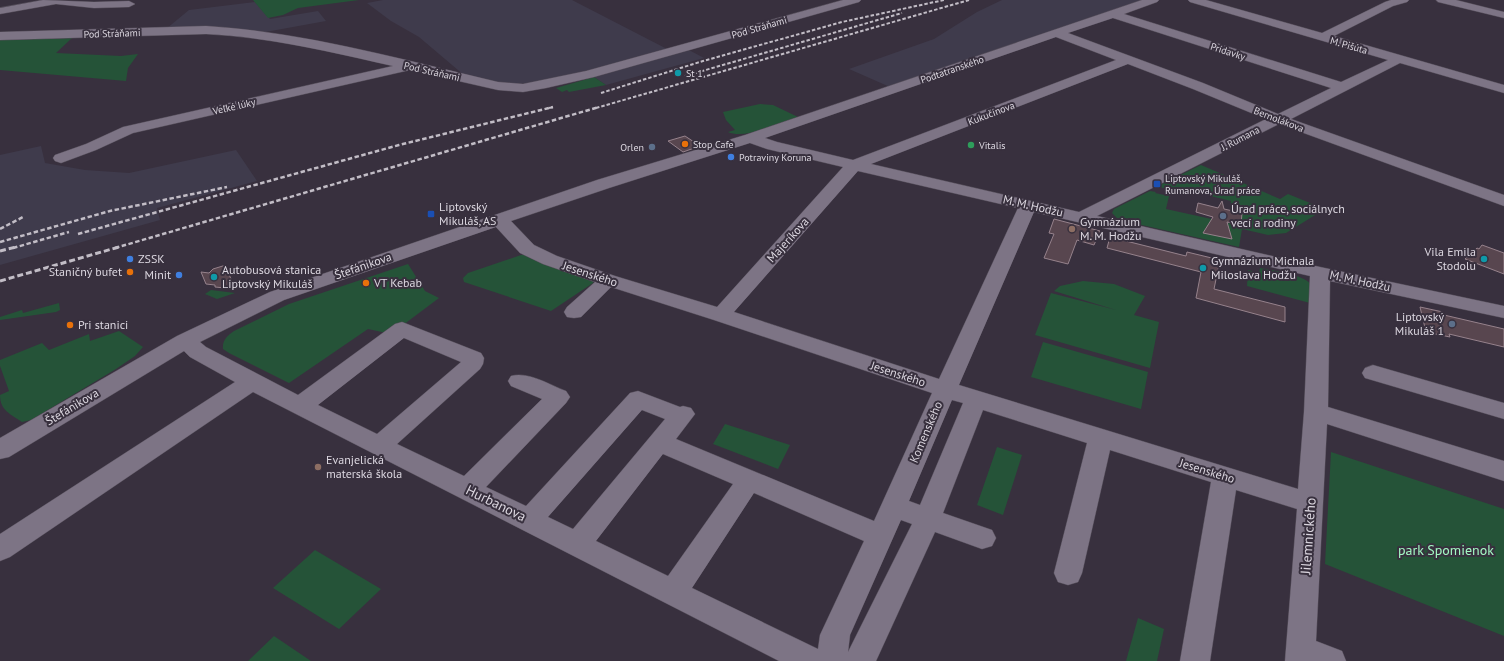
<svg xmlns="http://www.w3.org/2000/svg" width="1504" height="661" font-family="'PT Sans',sans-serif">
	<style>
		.industrial { fill: #3f3b4c }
		.green { fill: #255338 }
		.building { fill: #58464f; stroke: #96828c }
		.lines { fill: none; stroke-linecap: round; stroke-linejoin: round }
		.minor-casing { stroke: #544d59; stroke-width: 1 }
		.minor { fill: #7d7485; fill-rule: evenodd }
		.rail-far2 { stroke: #c2bdc6; stroke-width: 2; stroke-dasharray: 3.5 2; stroke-linecap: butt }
		.rail-far1 { stroke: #c2bdc6; stroke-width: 2.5; stroke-dasharray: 4.5 2.5; stroke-linecap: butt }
		.rail { stroke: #c2bdc6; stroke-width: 3; stroke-dasharray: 6 3; stroke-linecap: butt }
		.culture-dot { fill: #0f9aa8; stroke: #38303e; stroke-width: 1.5 }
		.food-dot { fill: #e8710a; stroke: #38303e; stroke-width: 1.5 }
		.leisure-dot { fill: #2e9e5b; stroke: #38303e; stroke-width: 1.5 }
		.service-dot { fill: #5c6f8a; stroke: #38303e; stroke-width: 1.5 }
		.shop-dot { fill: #3f7fe0; stroke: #38303e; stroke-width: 1.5 }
		.transit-dot { fill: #1a4fb4; stroke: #38303e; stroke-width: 1.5 }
		.education-dot { fill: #8d6e63; stroke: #38303e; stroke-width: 1.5 }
		.labels { text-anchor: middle; stroke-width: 4; stroke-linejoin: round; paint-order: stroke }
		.far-street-label { font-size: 10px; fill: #dcd7e0; stroke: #38303e }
		.far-poi-label { font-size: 10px; fill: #dcd7e0; stroke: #38303e; text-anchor: start }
		.street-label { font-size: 12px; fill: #dcd7e0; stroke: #38303e }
		.poi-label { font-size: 12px; fill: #dcd7e0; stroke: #38303e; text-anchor: start }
		.near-street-label { font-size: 14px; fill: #dcd7e0; stroke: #38303e }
		.near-park-label { font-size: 14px; fill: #a2f9c3; stroke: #38303e }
	</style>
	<rect width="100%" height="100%" fill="#38303e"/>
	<path class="industrial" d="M383 0H572L669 50 563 78 519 86 499 84 465 76 419 37 391 21 367 3Z
		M1002 0H1149L890 87 849 69 934 39 977 12Z
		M255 2 270 19 318 11 326 21 260 33 166 29 189 10Z
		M687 49 704 58 606 85 594 77Z
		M41 146 45 163 85 170 129 173 236 150 257 181 157 208 160 220 0 265V155Z"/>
	<path class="green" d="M253 0H359L298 8 283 15 268 18Z
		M72 38 56 53 121 56 138 54 128 68 126 81 0 70V40Z
		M594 77 606 85 569 92 567 90 562 92 556 88Z
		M760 104 773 105 798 117C781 123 744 140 728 132L735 130 726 120 723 112Z
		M1201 165 1280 199 1288 194 1325 209 1286 233 1268 235 1242 229 1239 247 1124 221 1117 218 1112 213 1114 209 1150 191 1156 192 1155 193 1169 196 1166 209 1216 220 1215 223 1210 222 1205 229 1207 233 1228 238 1231 235 1228 226 1226 225 1227 223 1241 225 1242 213 1230 210 1231 201 1178 188 1172 191 1160 187V185Z
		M529 254 595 279 593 283 551 311 464 282 463 278 468 273 521 255Z
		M408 264 425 291 439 298 391 334 368 329 289 383 229 353 223 349C222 340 228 335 234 331L289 304Z
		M1260 268C1271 270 1310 275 1312 287 1312 292 1311 298 1310 303L1247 286 1248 270 1259 273Z
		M1083 281 1114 284 1145 296 1134 315 1159 322 1150 368 1035 335 1051 293 1116 310 1054 291 1060 286Z
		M211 290 235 293 217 299 205 294Z
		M59 303 60 310 56 312 0 320V317L22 310 23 313Z
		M119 331 143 347 135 356 116 369 31 420 22 422C11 414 0 411 0 395L9 391 0 366V360L42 343 49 350 89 334 90 341Z
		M1043 342 1148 372 1141 409 1031 377Z
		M725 424 790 445 778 469 713 444Z
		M997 447 1022 455 1003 515 977 505Z
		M1331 452 1504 509V636L1325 564Z
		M315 550 381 589 339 629 273 588Z
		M1138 618 1164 629 1157 661H1126Z
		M274 636 311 661H248Z"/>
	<path class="building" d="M685 136 700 146 683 152 668 141Z
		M1222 201 1224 209 1242 213 1241 225 1227 222 1232 239 1203 233 1213 217 1196 212 1198 203 1218 208Z
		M1054 219 1100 231 1094 245 1077 240 1068 264 1044 258 1054 234 1049 233Z
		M1110 237 1186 256 1187 252 1220 260 1214 289 1285 307V322L1196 298 1201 272 1107 248Z
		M1482 245 1504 253V274L1465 259 1477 248 1479 249Z
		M226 265 227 274H229L232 282 225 288 215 287V285L206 284 201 272 209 273 213 269Z
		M1420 307 1443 312 1444 315 1504 329V347L1449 334 1450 337 1426 332Z"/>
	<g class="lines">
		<defs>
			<path id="minor" d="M43 0 94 2 129 1 135 4 129 7 94 8 56 4 0 14V8Z
				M843 0H861L859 2 594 77 546 88 523 92 498 90 410 70 133 133 96 150 61 163 55 161 53 158 55 155 86 144 123 127 393 66C332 52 269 37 206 34L0 40V32L206 26C304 32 403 60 498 82L523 84 586 71Z
				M1142 0H1159L1157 2 1124 14 1341 82 1388 60 1190 2 1188 0H1206L1322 33 1385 2 1391 0H1409L1407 2 1393 6 1334 36 1504 85V93L1400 63 1291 119 1504 195V206L1279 124 1097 216 1320 267 1504 306V318L1330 281 1328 407 1504 461V481L1327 424 1316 641 1342 651 1346 661H1285L1297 509 1236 490 1210 661H1180L1211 482 1110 450 1082 573 1078 582 1068 585 1058 582 1054 573 1087 443 983 410 943 513 992 530 996 538 992 546 982 549 935 532 876 661H779L253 392 10 557 0 561V534L235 382 190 357 184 351 9 457 0 459V438L177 336 270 292 597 180 745 135ZM1113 18 1331 88 1278 114 1203 83 1068 33ZM1056 37 1116 60 853 160 777 142 765 138ZM1128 64 1193 89 1266 119 1079 212 871 164ZM750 143 767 149 843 167 717 307 615 276 557 256 534 245 511 221 609 188ZM858 171 1018 208 939 379 734 312ZM1034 212 1310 276 1304 412 1298 489 959 385ZM496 227 520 253 543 264 595 282 567 307 564 312 567 317 574 318 581 317 611 287 714 320 932 393 874 521 676 439 695 414 691 408 683 406 680 407 638 391 630 393 526 506 486 487 566 403 570 397 566 391C550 385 528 371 511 376L508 381 511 386 542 399 464 476 397 444 480 369 483 364 484 358 481 353 402 322 395 324 298 395 206 347 200 342 284 300ZM404 338 461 362 377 434 318 405ZM952 400 963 403 920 505 909 501ZM642 410 665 419 573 529 548 517ZM663 454 733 484 668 576 596 541ZM754 493 864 541 820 635 818 649 692 588ZM901 520 912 524 848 652 850 635Z
				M1436 0H1456L1504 12V18L1438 2Z
				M1373 365 1504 403V419L1365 378 1362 373 1365 368Z"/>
		</defs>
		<use href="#minor" class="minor-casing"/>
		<use href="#minor" class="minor"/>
		<path class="rail-far2" d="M685 76 902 13
			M601 93 703 61 842 22 944 0
			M549 108 554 107
			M596 108 969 0"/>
		<path class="rail-far1" d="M0 229 23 217
			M78 234 399 145 553 107
			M0 242 110 211 227 187
			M13 248 69 232
			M115 248 599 107"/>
		<path class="rail" d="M0 251 16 247
			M0 281 119 247"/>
	</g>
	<g class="culture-dot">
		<circle cx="678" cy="73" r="4"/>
		<circle cx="1484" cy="259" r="4"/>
		<circle cx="1203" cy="268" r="4"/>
		<circle cx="214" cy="277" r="4"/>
	</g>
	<g class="food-dot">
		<circle cx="685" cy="144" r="4"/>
		<circle cx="130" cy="272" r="4"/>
		<circle cx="366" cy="283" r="4"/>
		<circle cx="70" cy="325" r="4"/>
	</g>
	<circle class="leisure-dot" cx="971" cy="145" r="4"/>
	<g class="service-dot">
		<circle cx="652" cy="147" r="4"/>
		<circle cx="1223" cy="216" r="4"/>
		<circle cx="1452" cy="324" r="4"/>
	</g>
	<g class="shop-dot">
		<circle cx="731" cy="157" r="4"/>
		<circle cx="130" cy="259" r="4"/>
		<circle cx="179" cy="275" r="4"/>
	</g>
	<g class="transit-dot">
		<rect x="1153" y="180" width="8" height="8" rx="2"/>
		<rect x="427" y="210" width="8" height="8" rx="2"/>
	</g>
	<g class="education-dot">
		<circle cx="1072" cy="229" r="4"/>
		<circle cx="318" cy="467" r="4"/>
	</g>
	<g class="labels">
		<g class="far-street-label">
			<text transform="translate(759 27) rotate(-16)" y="4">Pod Stráňami</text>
			<text transform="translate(112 33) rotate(-2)" y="4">Pod Stráňami</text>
			<text transform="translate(1349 45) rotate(16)" y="4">M. Pišúta</text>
			<text transform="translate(1228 51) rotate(18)" y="4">Prídavky</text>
			<text transform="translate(952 69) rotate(-19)" y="4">Podtatranského</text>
			<text transform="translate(432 71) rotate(13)" y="4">Pod Stráňami</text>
			<text transform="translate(234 106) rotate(-13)" y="4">Veľké lúky</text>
			<text transform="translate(991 113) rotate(-21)" y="4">Kukučínova</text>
			<text transform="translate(1279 119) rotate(21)" y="4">Bernolákova</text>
			<text transform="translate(1240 138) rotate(-27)" y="4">J. Rumana</text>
		</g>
		<g class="far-poi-label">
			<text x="686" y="77">St 1</text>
			<text x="693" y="148">Stop Cafe</text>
			<text x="979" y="149">Vitalis</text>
			<text x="644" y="151" text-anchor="end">Orlen</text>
			<text x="739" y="161">Potraviny Koruna</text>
			<text x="1165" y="182">Liptovský Mikuláš,<tspan x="1165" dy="12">Rumanova, Úrad práce</tspan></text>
		</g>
		<g class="street-label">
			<text transform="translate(1033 206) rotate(13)" y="4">M. M. Hodžu</text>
			<text transform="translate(788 240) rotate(-48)" y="4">Majeríkova</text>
			<text transform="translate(363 266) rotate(-19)" y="4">Štefánikova</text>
			<text transform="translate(590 274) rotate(18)" y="4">Jesenského</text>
			<text transform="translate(1360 281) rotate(12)" y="4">M. M. Hodžu</text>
			<text transform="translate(898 374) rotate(18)" y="4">Jesenského</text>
			<text transform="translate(72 407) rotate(-31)" y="4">Štefánikova</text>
			<text transform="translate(926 432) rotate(-67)" y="4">Komenského</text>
			<text transform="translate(1207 471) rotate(17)" y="4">Jesenského</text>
		</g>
		<g class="poi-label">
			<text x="439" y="211">Liptovský<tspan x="439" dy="14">Mikuláš, AS</tspan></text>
			<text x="1231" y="213">Úrad práce, sociálnych<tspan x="1231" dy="14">vecí a rodiny</tspan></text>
			<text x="1080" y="226">Gymnázium<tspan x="1080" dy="14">M. M. Hodžu</tspan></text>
			<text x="1476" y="256" text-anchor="end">Vila Emila<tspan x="1476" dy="14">Stodolu</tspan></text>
			<text x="138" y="263">ZSSK</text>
			<text x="1211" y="265">Gymnázium Michala<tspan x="1211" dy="14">Miloslava Hodžu</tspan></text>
			<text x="222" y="274">Autobusová stanica<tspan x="222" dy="14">Liptovský Mikuláš</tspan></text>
			<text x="122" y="276" text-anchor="end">Staničný bufet</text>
			<text x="171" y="279" text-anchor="end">Minit</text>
			<text x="374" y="287">VT Kebab</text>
			<text x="1444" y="321" text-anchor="end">Liptovský<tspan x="1444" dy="14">Mikuláš 1</tspan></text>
			<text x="78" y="329">Pri stanici</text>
			<text x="326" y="464">Evanjelická<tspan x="326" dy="14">materská škola</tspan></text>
		</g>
		<g class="near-street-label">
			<text transform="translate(496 503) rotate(26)" y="5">Hurbanova</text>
			<text transform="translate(1308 536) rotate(-86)" y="5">Jilemnického</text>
		</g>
		<g class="near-park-label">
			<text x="1446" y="555">park Spomienok</text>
		</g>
	</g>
</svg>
